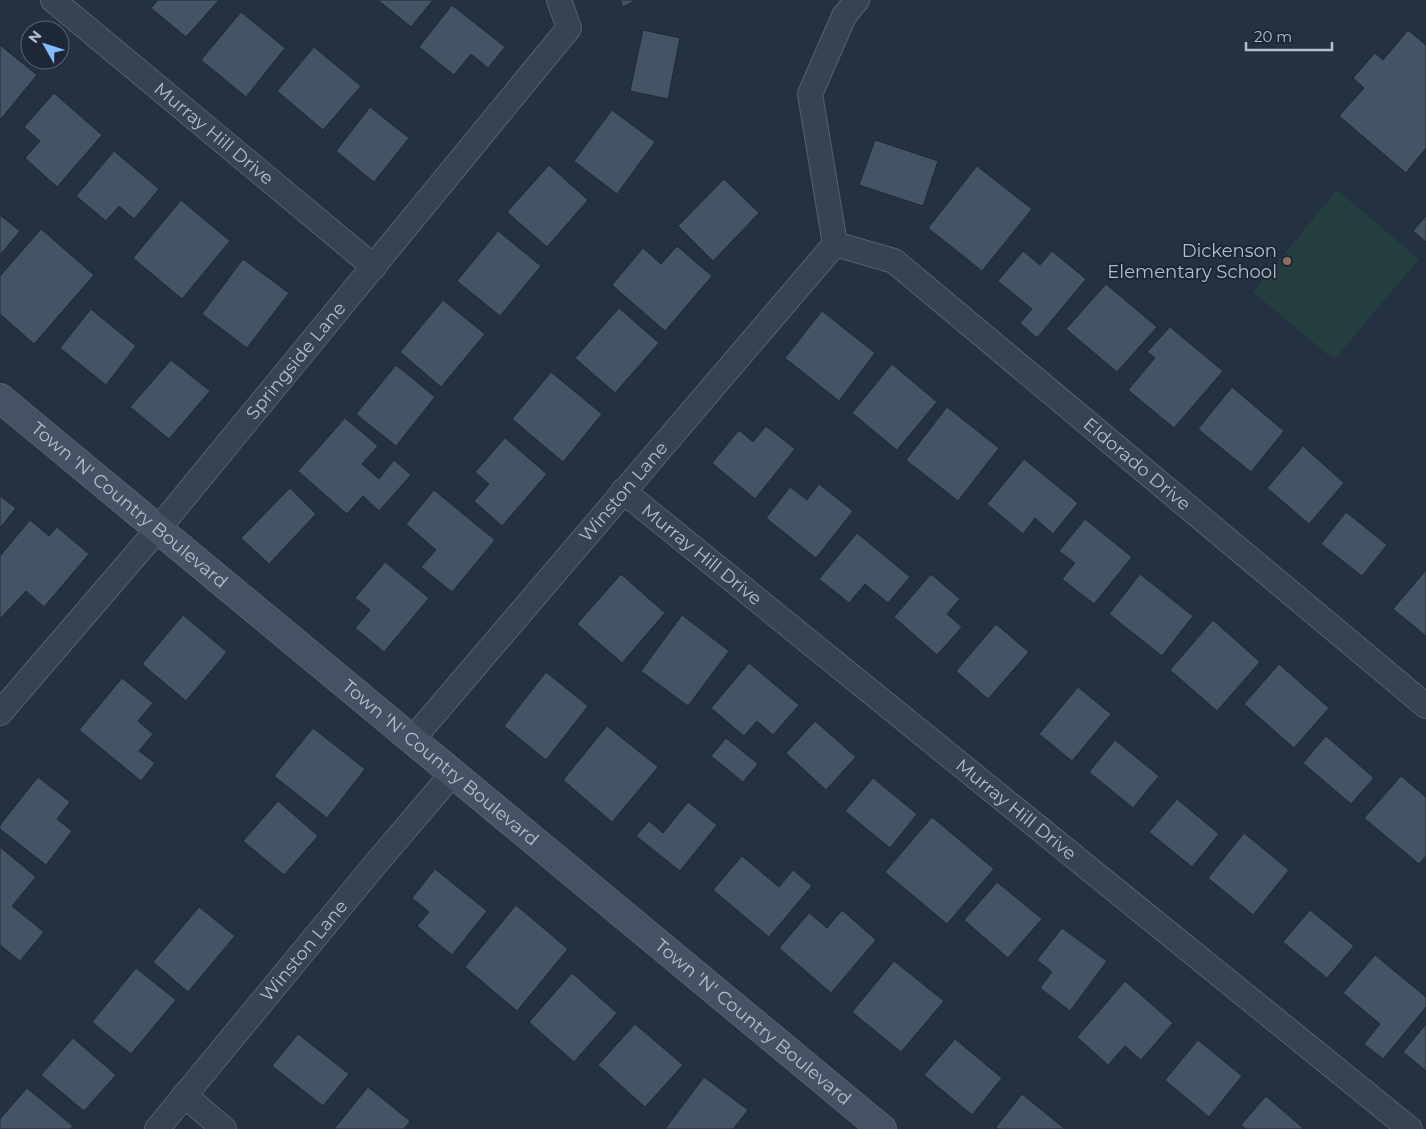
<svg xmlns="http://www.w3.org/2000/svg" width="1426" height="1129" font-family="Montserrat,sans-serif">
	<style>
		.green { fill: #253f41 }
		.building { fill: #445465; stroke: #1e2a37 }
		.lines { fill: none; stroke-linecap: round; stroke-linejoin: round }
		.street-casing { stroke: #55616e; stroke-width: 26 }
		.secondary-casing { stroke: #55616e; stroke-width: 30 }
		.street { stroke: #374350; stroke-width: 24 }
		.secondary { stroke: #455263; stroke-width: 28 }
		.education-dot { fill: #8d6e63; stroke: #1c2835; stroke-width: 2 }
		.labels { text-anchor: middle; stroke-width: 4; stroke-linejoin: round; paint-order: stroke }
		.street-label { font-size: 18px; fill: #b3becb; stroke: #1c2835 }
		.poi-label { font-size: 18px; fill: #b3becb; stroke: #1c2835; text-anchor: end }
	</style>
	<rect width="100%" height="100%" fill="#233140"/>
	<path class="green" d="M1337 190 1419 259 1334 360 1253 292Z"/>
	<path class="building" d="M158 0H219L186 37 151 8Z
		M378 0H433L411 27Z
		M620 0H636L623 7Z
		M452 5 505 47 488 68 471 54 454 75 419 47Z
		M241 12 285 48 246 97 201 60Z
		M643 30 680 38 668 99 630 91Z
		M1408 30 1426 45V148L1406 173 1339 116 1364 88 1353 78 1375 53 1383 60Z
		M0 45 37 75 0 120Z
		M314 47 361 86 323 130 277 91Z
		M54 93 102 135 57 187 25 158 40 141 24 127Z
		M370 107 409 138 374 182 336 151Z
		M612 110 655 142 617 194 574 161Z
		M875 140 938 161 923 206 859 185Z
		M114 151 159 189 134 219 119 206 106 221 76 196Z
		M549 165 588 200 547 247 507 212Z
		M977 166 1032 209 982 271 928 228Z
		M724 179 759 213 713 261 678 226Z
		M181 200 230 241 182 299 133 258Z
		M0 215 20 231 0 255Z
		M1426 216V242L1413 231Z
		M41 229 94 275 34 344 0 314V276Z
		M498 231 541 266 500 316 457 281Z
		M677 246 712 276 665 331 612 285 643 248 661 264Z
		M1023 251 1040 265 1052 251 1086 279 1037 338 1020 323 1032 309 998 281Z
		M243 259 289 293 247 348 202 314Z
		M1106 284 1157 327 1117 372 1066 329Z
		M443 300 485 334 441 387 400 352Z
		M619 308 659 343 615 393 575 358Z
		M91 309 136 346 106 385 60 348Z
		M822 311 875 353 839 401 785 358Z
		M1170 327 1223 371 1174 428 1128 390 1155 358 1147 352Z
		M171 360 210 391 169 439 130 407Z
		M892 364 937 402 897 450 852 413Z
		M396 365 435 397 396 446 356 414Z
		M551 372 602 414 563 462 512 419Z
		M1232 387 1284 431 1251 472 1198 429Z
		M947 407 999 448 958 501 906 460Z
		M345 418 378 446 362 464 379 479 394 460 411 475 379 511 363 496 347 514 298 471Z
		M766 426 795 449 755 499 712 463 739 430 753 442Z
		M505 438 547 474 502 526 474 501 489 484 475 472Z
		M1303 446 1344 483 1309 524 1267 488Z
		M1024 459 1078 503 1053 534 1035 518 1023 534 987 504Z
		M819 484 853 511 816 558 766 518 790 487 807 500Z
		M290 488 316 514 269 564 241 538Z
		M434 490 495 540 452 592 421 567 436 550 406 524Z
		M0 496 16 508 0 528Z
		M1346 512 1387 545 1362 576 1321 544Z
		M1085 519 1132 557 1094 604 1062 579 1075 563 1059 551Z
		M30 520 49 536 57 527 89 554 44 607 26 591 0 619V556Z
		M857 533 910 577 888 603 865 584 849 603 819 579Z
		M385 562 429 598 384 652 355 628 370 610 355 598Z
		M1426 570V636L1393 609Z
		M621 574 665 613 622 663 577 624Z
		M931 574 960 599 947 614 962 627 937 655 894 617Z
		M1140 574 1193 616 1162 656 1109 614Z
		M183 615 227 652 186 701 142 664Z
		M682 615 729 651 688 706 641 671Z
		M1213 620 1260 662 1217 711 1170 670Z
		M996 624 1029 652 988 699 956 671Z
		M749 663 799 705 773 735 757 721 744 736 711 708Z
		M1279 664 1329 708 1294 748 1244 704Z
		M546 672 588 706 546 760 504 726Z
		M122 678 153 703 138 721 153 734 139 751 155 763 141 781 79 730Z
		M1078 687 1111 714 1072 761 1039 734Z
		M815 721 856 757 826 790 786 753Z
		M607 726 658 767 612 822 563 780Z
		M313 728 365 769 327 818 274 776Z
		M1326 736 1374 778 1351 804 1303 763Z
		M726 738 758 764 743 782 711 756Z
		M1115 740 1159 776 1133 808 1089 772Z
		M1401 776 1426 797V856L1419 864 1364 818Z
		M38 777 70 802 57 819 72 831 46 865 0 829V825Z
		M873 778 917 814 890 848 845 811Z
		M1177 799 1219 834 1192 867 1149 832Z
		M278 801 318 836 284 875 243 841Z
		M688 802 717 825 680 871 636 836 649 821 663 833Z
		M932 817 994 869 947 924 885 872Z
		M1244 833 1289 870 1253 915 1208 878Z
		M0 847 36 877 12 906 44 932 20 961 0 945Z
		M742 856 779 887 793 870 812 886 769 937 713 890Z
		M435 869 487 911 452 955 417 926 429 912 412 898Z
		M997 882 1042 919 1008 958 964 920Z
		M516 905 568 949 517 1011 465 967Z
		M199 907 235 936 188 992 153 962Z
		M842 910 876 940 831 993 779 948 809 913 827 928Z
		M1310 910 1354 946 1327 978 1283 942Z
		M1062 928 1107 961 1070 1011 1040 988 1052 972 1037 960Z
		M1375 955 1426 997V1007L1383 1059 1364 1044 1380 1024 1343 993Z
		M894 961 944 1001 901 1052 852 1012Z
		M136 968 176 1000 131 1054 92 1022Z
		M572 973 617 1013 574 1062 529 1022Z
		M1125 981 1173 1023 1141 1060 1125 1046 1108 1065 1077 1037Z
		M635 1024 683 1065 645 1107 598 1065Z
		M1426 1024V1071L1403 1052Z
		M298 1034 349 1074 323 1106 272 1066Z
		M73 1038 116 1075 84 1111 41 1075Z
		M955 1039 1002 1078 972 1115 924 1075Z
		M1198 1040 1242 1076 1209 1117 1165 1080Z
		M704 1077 748 1110 733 1129H665Z
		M368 1087 410 1121 404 1129H334Z
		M27 1088 73 1126 70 1129H0V1119Z
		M1022 1094 1065 1129H998L996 1127Z
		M1266 1096 1304 1129H1246L1241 1125Z"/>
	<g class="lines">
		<defs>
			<g id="street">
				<path id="s1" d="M53 0 374 267"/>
				<path id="s2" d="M835 244 894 261 1426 706"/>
				<path d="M835 244 810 94 844 16 857 0"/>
				<path id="s3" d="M623 491 1410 1129"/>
				<path id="s4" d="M0 713 158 529 569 28 559 0"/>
				<path id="s5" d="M412 740 835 244"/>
				<path d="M184 1095 224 1129"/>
				<path id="s6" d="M157 1129 373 867 453 773"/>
			</g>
			<g id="secondary">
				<path id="s7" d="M0 398 882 1129"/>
			</g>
		</defs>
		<use href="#street" class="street-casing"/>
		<use href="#secondary" class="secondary-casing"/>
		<use href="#street" class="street"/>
		<use href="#secondary" class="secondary"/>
	</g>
	<circle class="education-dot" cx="1287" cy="261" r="5"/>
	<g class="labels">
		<g class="street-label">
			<text dy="6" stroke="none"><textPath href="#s1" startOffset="209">Murray Hill Drive</textPath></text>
			<text dy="6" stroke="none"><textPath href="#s4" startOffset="460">Springside Lane</textPath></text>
			<text dy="6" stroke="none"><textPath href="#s2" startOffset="378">Eldorado Drive</textPath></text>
			<text dy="6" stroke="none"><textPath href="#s5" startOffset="326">Winston Lane</textPath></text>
			<text dy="6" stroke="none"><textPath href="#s7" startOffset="168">Town 'N' Country Boulevard</textPath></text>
			<text dy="6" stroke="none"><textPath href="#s3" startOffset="101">Murray Hill Drive</textPath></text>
			<text dy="6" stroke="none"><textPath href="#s7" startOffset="572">Town 'N' Country Boulevard</textPath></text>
			<text dy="6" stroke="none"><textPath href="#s3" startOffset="506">Murray Hill Drive</textPath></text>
			<text dy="6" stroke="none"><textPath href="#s6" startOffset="231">Winston Lane</textPath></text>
			<text dy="6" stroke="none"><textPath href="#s7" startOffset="978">Town 'N' Country Boulevard</textPath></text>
		</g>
		<g class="poi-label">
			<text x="1277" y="257">Dickenson<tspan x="1277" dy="21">Elementary School</tspan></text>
		</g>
	</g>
	<g transform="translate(45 45) rotate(309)"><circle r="24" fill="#1c2835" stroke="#586471"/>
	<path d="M0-4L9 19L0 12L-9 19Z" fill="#84baff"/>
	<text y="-8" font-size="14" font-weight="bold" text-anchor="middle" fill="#b3becb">N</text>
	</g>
	<path d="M1246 42v8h86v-8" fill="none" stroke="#b3becb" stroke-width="2.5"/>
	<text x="1254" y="42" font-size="15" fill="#b3becb" stroke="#1c2835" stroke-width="4" paint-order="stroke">20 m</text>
</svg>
